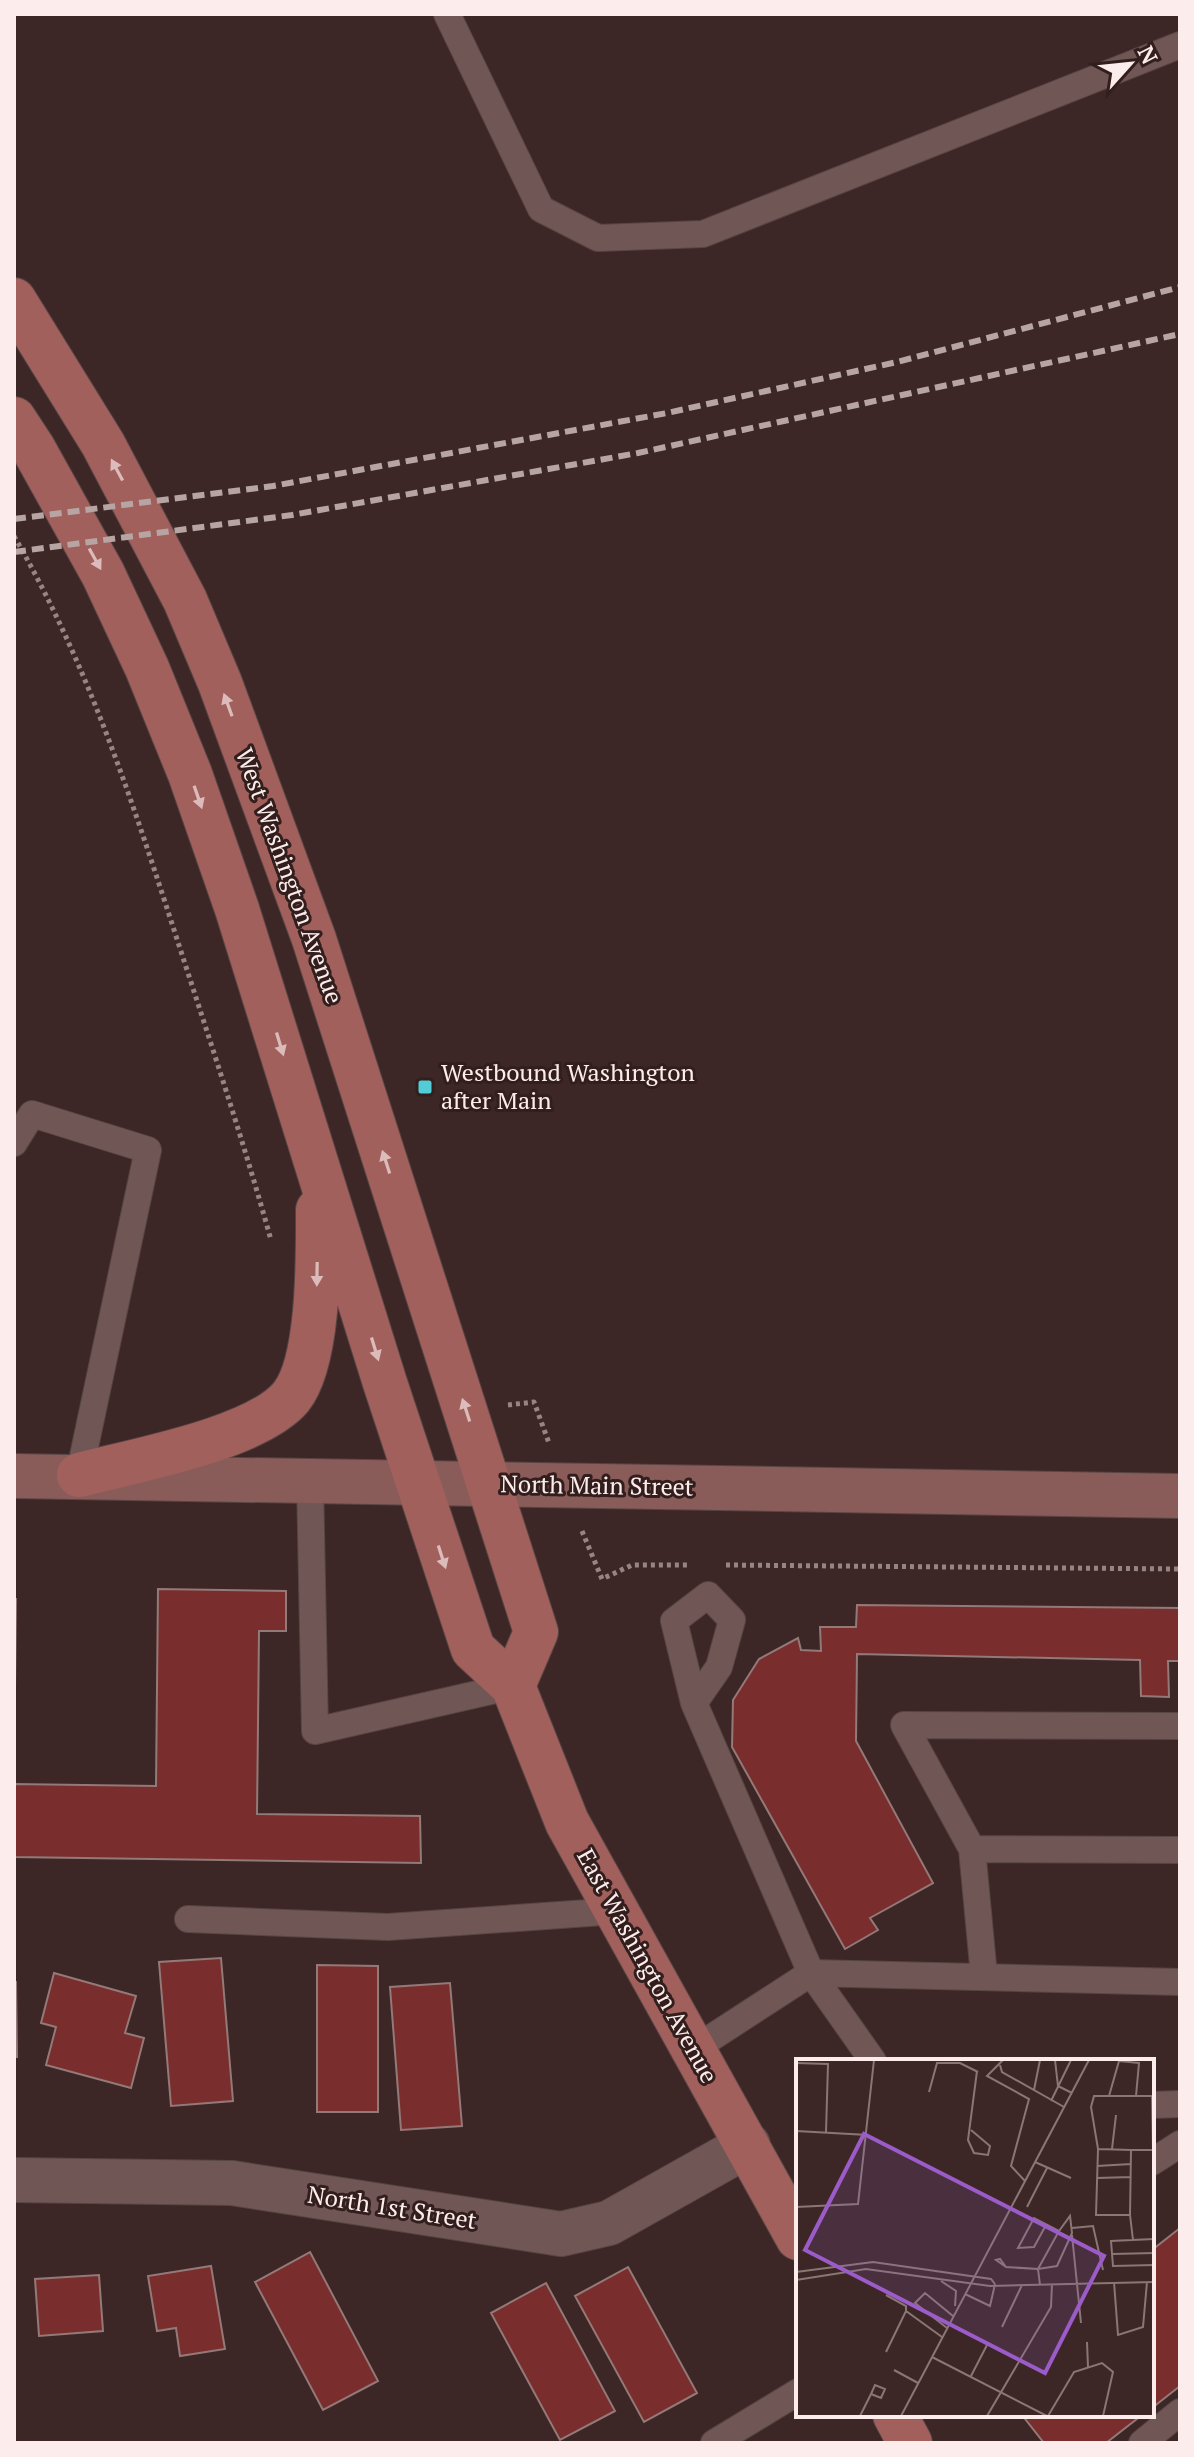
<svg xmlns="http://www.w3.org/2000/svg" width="1194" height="2457" font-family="'PT Serif',serif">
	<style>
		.building { fill: #792d2d; stroke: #937977; stroke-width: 2 }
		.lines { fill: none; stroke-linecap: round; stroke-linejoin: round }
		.lane-casing { stroke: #574544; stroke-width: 28 }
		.street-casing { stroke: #574544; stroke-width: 46 }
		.secondary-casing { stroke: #574544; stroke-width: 46 }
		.primary-casing { stroke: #574544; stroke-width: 46 }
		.path { stroke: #978584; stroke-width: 5; stroke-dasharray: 4 4; stroke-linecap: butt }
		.lane { stroke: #705755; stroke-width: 26 }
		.street { stroke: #705755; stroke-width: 44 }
		.secondary { stroke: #895c59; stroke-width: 44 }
		.primary { stroke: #a2605d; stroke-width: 44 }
		.rail { stroke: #b7a5a4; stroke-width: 6; stroke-dasharray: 12 6; stroke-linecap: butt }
		.oneway { fill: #dcbcba }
		.poi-dot { fill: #52ccd6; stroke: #321e1c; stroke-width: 3 }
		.labels { text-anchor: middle; stroke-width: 6; stroke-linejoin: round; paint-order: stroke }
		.street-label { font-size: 24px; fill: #fcedec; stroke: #321e1c }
		.poi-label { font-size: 24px; fill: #fcedec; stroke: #321e1c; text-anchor: start }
		.inset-road { fill: none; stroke: #897675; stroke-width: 2 }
		.view { fill: #9b5cca; fill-opacity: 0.15; stroke: #9b5cca; stroke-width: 4 }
		.inset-edge { fill: none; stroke: #fcedec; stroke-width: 4 }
	</style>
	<rect width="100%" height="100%" fill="#3d2726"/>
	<path class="building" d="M158 1589 286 1591V1631H259L257 1814 420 1816 421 1863 14 1857V1784L156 1786Z
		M14 1599H16L14 1782Z
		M857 1605 1180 1608V1661H1168L1169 1697 1141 1696 1140 1660 857 1654 856 1741 933 1883 870 1918 878 1930 845 1949 732 1747 733 1700 759 1659 798 1638 801 1650 821 1651 820 1627H856Z
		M221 1958 233 2101 171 2106 159 1962Z
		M317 1965 378 1966V2112H317Z
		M54 1973 136 1996 125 2033 144 2038 131 2088 46 2065 56 2027 41 2023Z
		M14 1982H16L17 2057H14Z
		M450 1983 462 2126 401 2130 390 1987Z
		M1180 2228V2386L1152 2408V2250Z
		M310 2252 378 2381 323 2410 255 2282Z
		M211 2266 225 2349 180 2356 176 2328 157 2331 148 2276Z
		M628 2267 697 2393 644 2422 575 2296Z
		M99 2275 103 2331 39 2336 35 2279Z
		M546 2283 615 2411 560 2440 491 2313Z
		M1022 2415H1142L1106 2443H1044Z"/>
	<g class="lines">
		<defs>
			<path id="lane" d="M447 14 541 209 598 238 703 234 1180 45
				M14 1143 32 1114 148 1150 79 1475
				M310 1481 315 1731 513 1686
				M1180 1726 904 1725 972 1849 1180 1850
				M972 1849 984 1976
				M188 1919 388 1927 617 1911
				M694 2049 811 1973 694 1703 719 1667 732 1620 708 1595 674 1621 694 1703
				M873 2061 811 1973 1180 1982
				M1152 2105 1180 2104
				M1152 2162 1180 2144
				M714 2443 798 2392
				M1142 2443 1180 2412"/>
			<path id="street" d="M14 2180 232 2183 561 2234 609 2223 748 2145"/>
			<path id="secondary" d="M14 1476 1180 1496"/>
			<path id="primary" d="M14 300 103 444 185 600 220 683 314 939 536 1632 513 1686
				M14 419 33 448 103 574 147 668 190 774 237 909 385 1383 473 1649 513 1686 567 1822 798 2238
				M79 1475C133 1461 256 1439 291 1397 320 1361 318 1256 318 1210
				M895 2415 910 2443"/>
		</defs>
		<use href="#lane" class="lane-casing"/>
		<use href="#street" class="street-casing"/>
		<use href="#secondary" class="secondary-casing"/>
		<use href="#primary" class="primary-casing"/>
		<path class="path" d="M14 536C86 660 131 797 175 933 208 1035 242 1136 271 1240
			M508 1405 534 1402 549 1443
			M582 1531 602 1579 632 1565H688
			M726 1565 1180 1569"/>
		<use href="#lane" class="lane"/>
		<use href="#street" class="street"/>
		<use href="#secondary" class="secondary"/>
		<use href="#primary" class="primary"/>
		<path class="rail" d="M14 519 273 486 667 413 897 362 1180 287
			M14 552 292 515 638 453 1180 334"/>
	</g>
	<defs><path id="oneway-solid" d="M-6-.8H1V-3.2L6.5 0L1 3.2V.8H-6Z" transform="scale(2)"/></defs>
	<g class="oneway">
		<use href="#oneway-solid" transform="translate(117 470) rotate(-118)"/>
		<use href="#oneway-solid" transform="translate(95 559) rotate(61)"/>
		<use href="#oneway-solid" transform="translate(228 705) rotate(-110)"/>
		<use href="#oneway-solid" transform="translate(198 797) rotate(71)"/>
		<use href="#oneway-solid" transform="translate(280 1044) rotate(73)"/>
		<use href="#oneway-solid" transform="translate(386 1162) rotate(-108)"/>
		<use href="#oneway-solid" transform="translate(317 1274) rotate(91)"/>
		<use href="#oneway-solid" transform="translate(375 1349) rotate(73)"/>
		<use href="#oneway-solid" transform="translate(466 1410) rotate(-108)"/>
		<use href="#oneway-solid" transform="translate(442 1557) rotate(72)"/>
	</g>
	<rect class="poi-dot" x="417" y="1079" width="16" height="16" rx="4"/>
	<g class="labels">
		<g class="street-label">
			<text transform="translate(289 876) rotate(70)" y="8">West Washington Avenue</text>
			<text transform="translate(597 1486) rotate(1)" y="8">North Main Street</text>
			<text transform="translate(647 1966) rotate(61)" y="8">East Washington Avenue</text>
			<text transform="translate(392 2208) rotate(9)" y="8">North 1st Street</text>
		</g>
		<g class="poi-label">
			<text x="441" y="1081">Westbound Washington<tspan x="441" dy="28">after Main</tspan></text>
		</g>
	</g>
	<g transform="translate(796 2059)">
		<rect width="358" height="358" fill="#3d2726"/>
		<path class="inset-road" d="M207 1 191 17 233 40 215 107 229 122M259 1 262 27 276 34M0 4 32 5 30 73M204 6 206 13 268 48M238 31 244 1M133 33 141 4H164L182 13M313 37 323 2 343 4 340 37M255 42 275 1M175 71 194 87 192 96 178 94 172 81 181 12M0 72 72 76M302 90 300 156H334L335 91M316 90 320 56M357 91 356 37H298L295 48 302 90 335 91H358M239 103 275 119M301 107 335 105M301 119 335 118M0 148 62 145 78 1M231 148 251 109M334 156 337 181M250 166 238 188 222 189 238 159 263 172 242 210 261 207 276 174 274 157 263 172M276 169 297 167 307 211M276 176 285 264M358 180 315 182 317 207 358 206M316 195 358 194M210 208 200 201 204 200 210 208 242 210 244 226M0 213 77 203 195 220 199 225M0 221 70 210 194 227 358 223M145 222 160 232 159 247M318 223 322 276 347 268 351 223M169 235 194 247 199 225M90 236 110 247V252M206 268 226 226M151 269 119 244 129 234 157 257M291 283 292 308M90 293 110 252 146 278M136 298 251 357M98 311 122 324M175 317 191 286M64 357 75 335 79 326 89 330 85 339 75 335M105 357 293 1M191 357 255 248 256 225M252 357 278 313 306 304 317 313 307 357"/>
		<path class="view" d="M68 75 308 197 249 314 9 191Z"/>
		<rect width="358" height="358" class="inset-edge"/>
	</g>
	<rect width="1194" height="2457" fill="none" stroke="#fcedec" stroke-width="32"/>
	<g transform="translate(1130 64) rotate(63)" stroke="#321e1c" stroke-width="6" paint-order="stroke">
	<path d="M0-6L14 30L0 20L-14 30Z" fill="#fcedec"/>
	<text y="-12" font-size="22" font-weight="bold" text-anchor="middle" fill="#fcedec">N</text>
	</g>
</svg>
